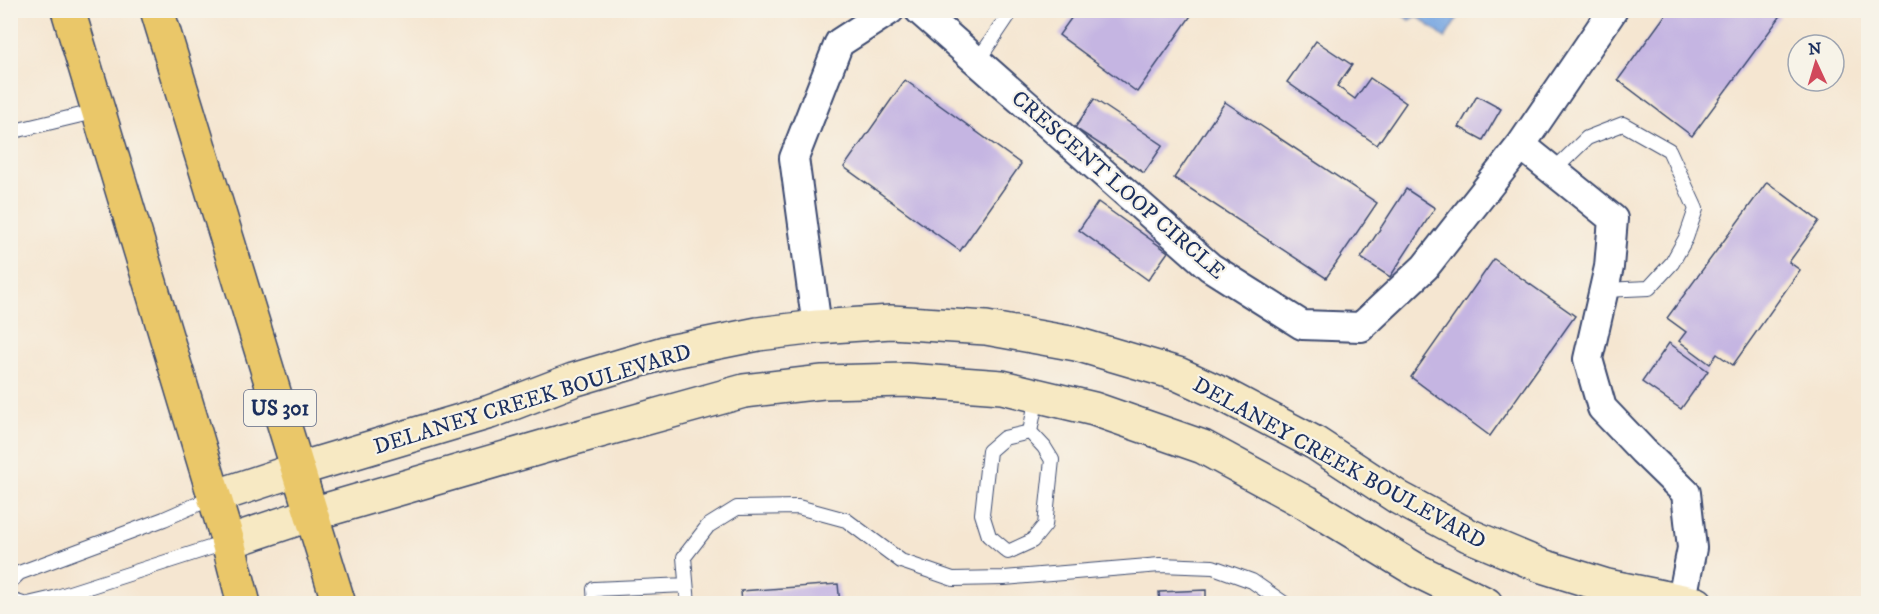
<svg xmlns="http://www.w3.org/2000/svg" width="1879" height="614" font-family="'IM FELL DW Pica',serif">
	<style>
		.water { fill: #77a6e1; stroke: #496aa0; stroke-width: 1.5 }
		.building { fill: #c5b5e2 }
		.lines { fill: none; stroke-linecap: round; stroke-linejoin: round }
		.lane-casing { stroke: #3c4a6f; stroke-width: 16 }
		.street-casing { stroke: #3c4a6f; stroke-width: 32 }
		.secondary-casing { stroke: #3c4a6f; stroke-width: 36 }
		.primary-casing { stroke: #3c4a6f; stroke-width: 36 }
		.lane { stroke: #fff; stroke-width: 14 }
		.street { stroke: #fff; stroke-width: 28 }
		.secondary { stroke: #f7e9c3; stroke-width: 33 }
		.primary { stroke: #eac769; stroke-width: 33 }
		.labels { text-anchor: middle; stroke-width: 4.5; stroke-linejoin: round; paint-order: stroke }
		.shield { fill: #f7f3e8; stroke: #5d6a87; stroke-width: 1.5 }
		.shield-label { font-size: 21px; font-weight: bold; fill: #1b2f5e }
		.street-label { font-size: 22px; fill: #1b2f5e; stroke: #f7f3e8 }
	</style>
	<rect width="100%" height="100%" fill="#f7f3e8"/>
	<filter id="ink" filterUnits="userSpaceOnUse"><feTurbulence type="fractalNoise" baseFrequency=".0167" numOctaves="2"/><feDisplacementMap in="SourceGraphic" scale="12" xChannelSelector="R" yChannelSelector="G"/><feConvolveMatrix kernelMatrix="1 2 1 2 8 2 1 2 1" color-interpolation-filters="sRGB"/></filter>
	<filter id="wash" filterUnits="userSpaceOnUse"><feTurbulence type="fractalNoise" baseFrequency=".008" numOctaves="4" result="noise"/><feDisplacementMap in="SourceGraphic" scale="24" xChannelSelector="R" yChannelSelector="G"/><feGaussianBlur stdDeviation="1.35" result="paint"/><feColorMatrix in="noise" values="0 0 0 0 0 0 0 0 0 0 0 0 0 0 0 0 0 1.4 0 .05"/><feComposite in="paint" operator="in"/></filter>
	<g filter="url(#wash)">
		<rect width="100%" height="100%" fill="#f5e6d1"/>
		<path class="water" d="M1396 11 1462 10V11L1445 38 1417 16 1410 20Z"/>
		<g id="blocks">
			<path class="building" d="M1077 10H1195L1137 92 1059 35Z
				M1669 10H1771L1780 17 1692 136 1618 80Z
				M1316 41 1352 65 1337 86 1355 99 1370 78 1406 103 1377 145 1287 82Z
				M905 80 1021 164 960 251 844 167Z
				M1477 96 1501 109 1483 140 1459 127Z
				M1094 99 1163 145 1144 173 1075 128Z
				M1225 102 1377 203 1326 278 1174 178Z
				M1767 182 1819 221 1789 262 1800 270 1733 365 1717 354 1710 364 1679 341 1686 332 1667 318Z
				M1406 189 1435 208 1390 277 1361 258Z
				M1098 202 1168 252 1148 280 1079 230Z
				M1494 259 1575 316 1490 436 1411 377Z
				M1669 343 1708 371 1681 409 1642 382Z
				M838 584 840 604H742L741 591Z
				M1206 590V604H1160L1159 592Z"/>
		</g>
	</g>
	<g filter="url(#ink)">
		<use href="#blocks" fill-opacity="0" stroke="#3c4a6f" stroke-width="1.5"/>
		<g class="lines">
			<defs>
				<path id="lane" d="M977 62 1012 10
					M10 132 98 111
					M1554 170 1587 138 1623 124 1669 150 1696 209 1686 238 1672 263 1649 288 1604 290
					M1030 432 1044 447 1052 460 1045 525 1032 541 1008 552 989 536 982 514 989 451 1004 438Z
					M1030 432 1037 396
					M10 582 19 573 164 519 214 497
					M10 600 23 604
					M28 604 54 598 228 542
					M595 604 594 589 686 585
					M688 604 684 557 708 526 737 508 798 507 846 520 901 561 953 579 1004 578 1160 565 1213 567 1252 581 1285 604"/>
				<path id="street" d="M919 10 1210 267 1302 325 1361 327 1425 267 1521 145 1613 10
					M1521 145 1613 219 1609 267 1588 359 1602 408 1643 451 1686 493 1692 548 1681 604
					M817 327 794 158 839 43 890 10"/>
				<path id="secondary" d="M214 497 299 469 490 412 573 380 664 353 758 334 817 327 891 322 986 328 1076 344 1178 374 1222 394 1315 443 1399 498 1468 535 1542 566 1607 586 1697 604
					M228 542 312 514 546 446 744 391 823 382 906 380 1002 387 1094 409 1203 447 1306 503 1418 571 1486 604"/>
				<path id="primary" d="M68 10 228 542 244 604
					M157 10C217 208 279 406 339 604"/>
			</defs>
			<use href="#lane" class="lane-casing"/>
			<use href="#street" class="street-casing"/>
			<use href="#secondary" class="secondary-casing"/>
			<use href="#primary" class="primary-casing"/>
			<use href="#lane" class="lane"/>
			<use href="#street" class="street"/>
			<use href="#secondary" class="secondary"/>
			<use href="#primary" class="primary"/>
		</g>
	</g>
	<g class="labels">
		<rect class="shield" x="244" y="390" width="72" height="36" rx="4.5"/>
		<g class="shield-label">
			<text x="280" y="415">US 301</text>
		</g>
		<g class="street-label">
			<text transform="translate(1119 184) rotate(41)" y="8">CRESCENT LOOP CIRCLE</text>
			<text transform="translate(532 398) rotate(-17)" y="8">DELANEY CREEK BOULEVARD</text>
			<text transform="translate(1340 462) rotate(29)" y="8">DELANEY CREEK BOULEVARD</text>
		</g>
	</g>
	<rect width="1879" height="614" fill="none" stroke="#f7f3e8" stroke-width="36"/>
	<g transform="translate(1816 63) rotate(356)"><circle r="28" fill="#f7f3e8" stroke="#9fa5b1" stroke-width="1.5"/>
	<path d="M0-4.5L10 22L0 15L-10 22Z" fill="#d1495b"/>
	<text y="-9" font-size="16" font-weight="bold" text-anchor="middle" fill="#1b2f5e">N</text>
	</g>
</svg>
